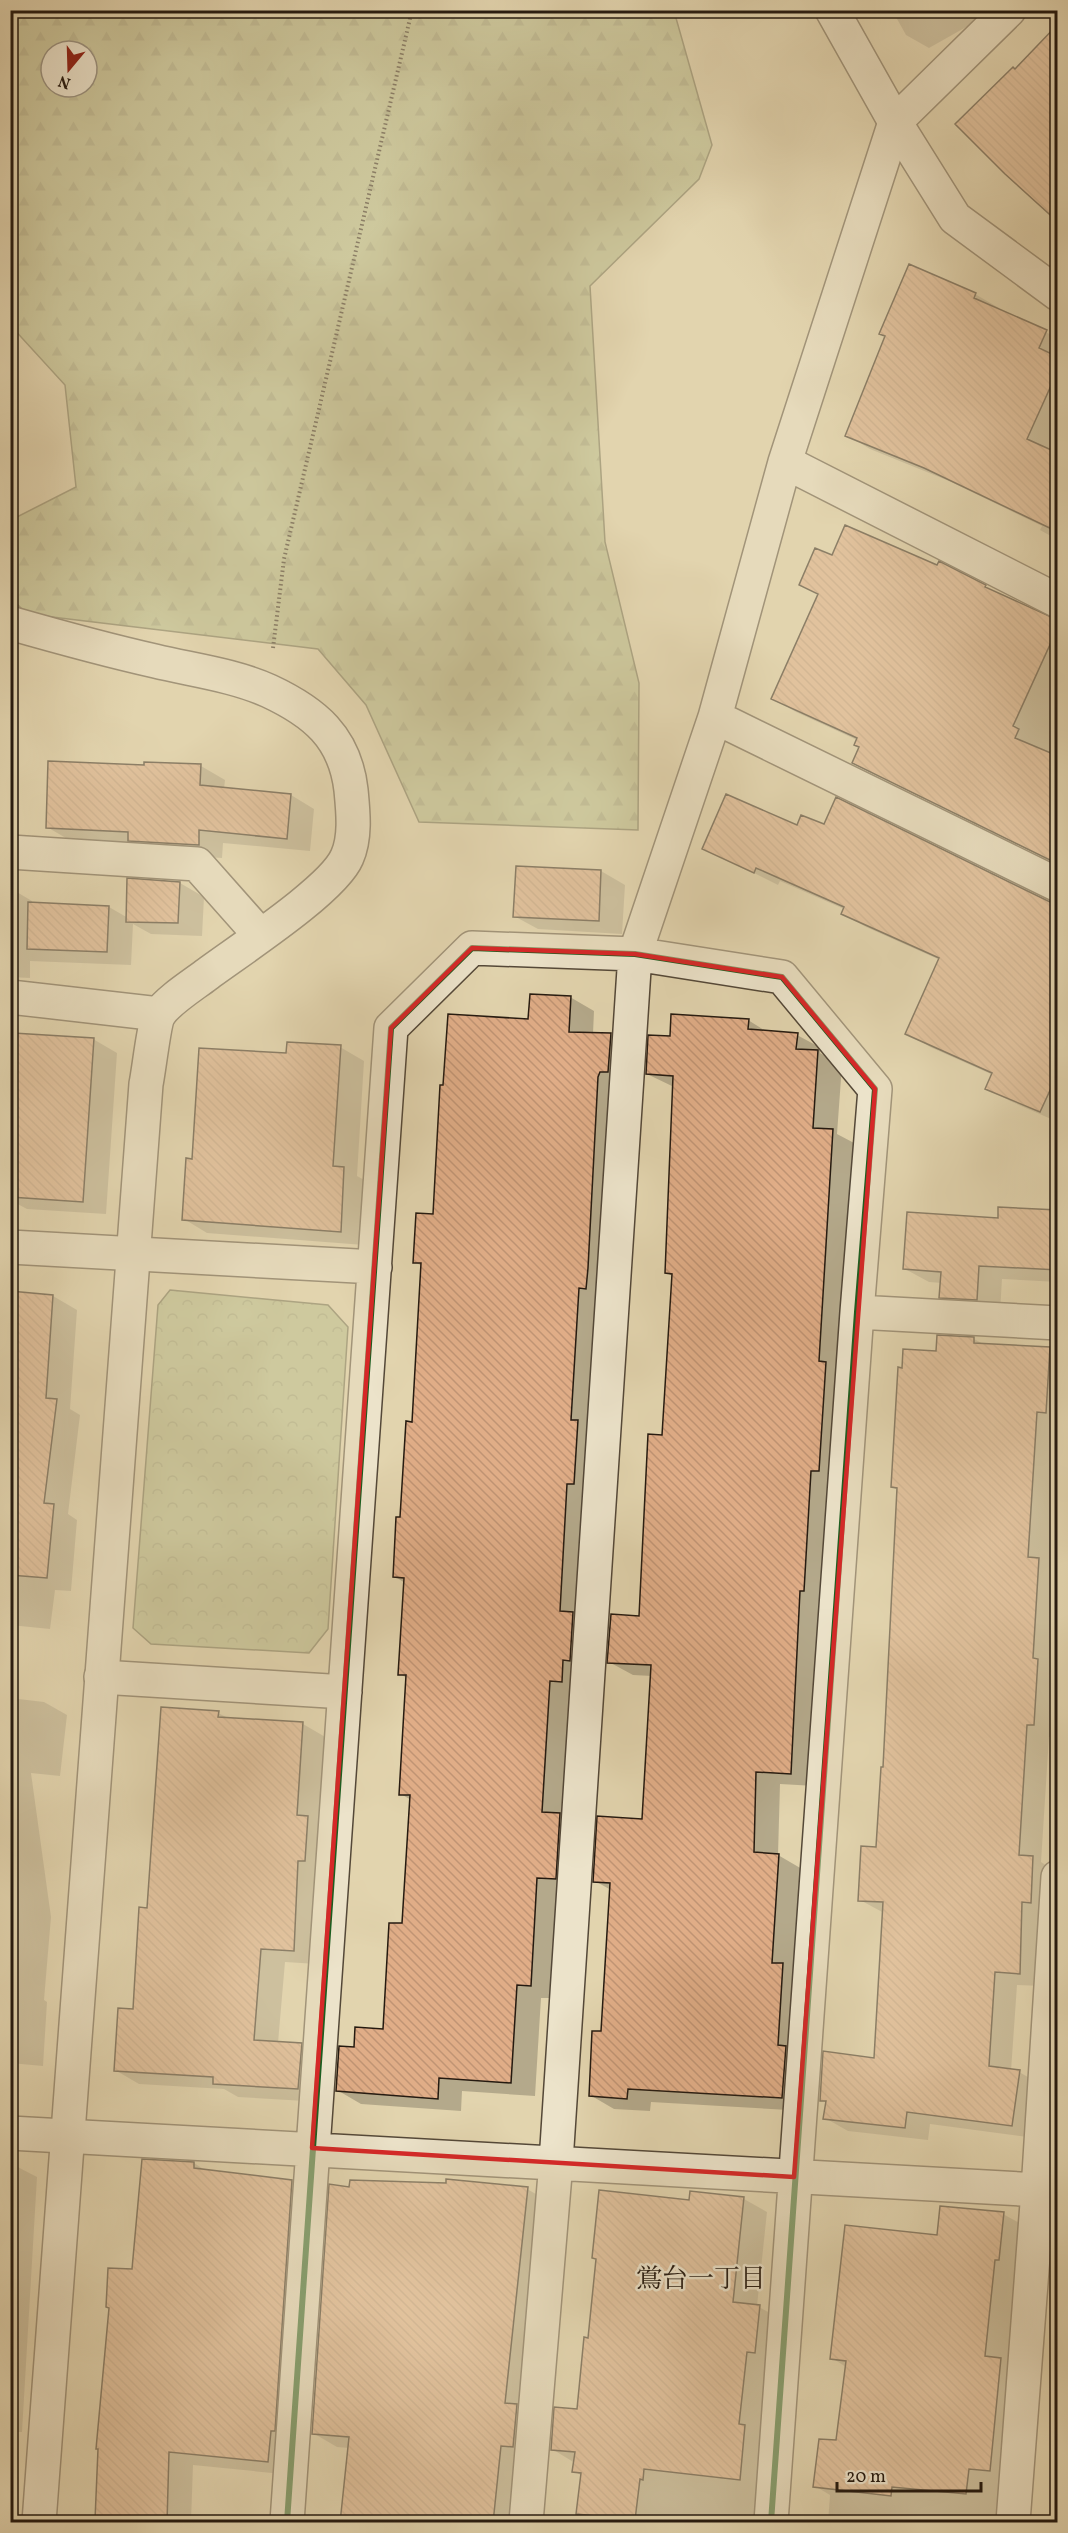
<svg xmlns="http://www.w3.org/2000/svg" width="1068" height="2533" font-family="Vollkorn,'Noto Serif JP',serif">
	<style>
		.forest { fill: url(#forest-firs); stroke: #6d6b4c; stroke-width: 1.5; fill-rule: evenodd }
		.park { fill: url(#park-crowns); stroke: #6d6b4c; stroke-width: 1.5 }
		.shadow { fill: #0003 }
		.building { fill: url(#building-back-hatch); stroke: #251a10; stroke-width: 1.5 }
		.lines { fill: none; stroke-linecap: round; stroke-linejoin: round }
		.minor-casing { stroke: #544838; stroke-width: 36 }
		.tertiary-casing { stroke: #544838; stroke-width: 36 }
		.path { stroke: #251a10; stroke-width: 4; stroke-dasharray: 1.5 3; stroke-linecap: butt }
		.minor { stroke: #ece3ca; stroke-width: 33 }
		.tertiary { stroke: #ece3ca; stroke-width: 33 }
		.cycleway-casing { stroke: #ece3ca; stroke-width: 10 }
		.cycleway { stroke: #1b5e20; stroke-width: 6 }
		.marked { fill: none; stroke: #d62828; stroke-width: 4.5; stroke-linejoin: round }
		.labels { text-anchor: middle; stroke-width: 5; stroke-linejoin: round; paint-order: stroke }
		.neighbourhood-label { font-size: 26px; fill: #251a10; stroke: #ece3ca }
	</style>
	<defs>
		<pattern id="forest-firs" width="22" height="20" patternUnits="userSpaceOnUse" patternTransform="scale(1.5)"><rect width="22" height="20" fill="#b5bc89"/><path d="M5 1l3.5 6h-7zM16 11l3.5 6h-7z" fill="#9ca175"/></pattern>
		<pattern id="park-crowns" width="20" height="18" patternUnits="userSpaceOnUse" patternTransform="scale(1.5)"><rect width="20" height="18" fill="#b5bc89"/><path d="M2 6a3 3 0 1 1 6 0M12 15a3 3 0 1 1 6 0" fill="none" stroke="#9ca175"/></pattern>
		<pattern id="building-back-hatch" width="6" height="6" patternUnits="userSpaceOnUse" patternTransform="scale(1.5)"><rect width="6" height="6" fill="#e0ad87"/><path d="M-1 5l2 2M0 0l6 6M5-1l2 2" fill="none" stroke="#c09474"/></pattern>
	</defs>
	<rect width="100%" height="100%" fill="#e2d4ae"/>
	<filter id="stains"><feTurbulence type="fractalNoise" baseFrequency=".00333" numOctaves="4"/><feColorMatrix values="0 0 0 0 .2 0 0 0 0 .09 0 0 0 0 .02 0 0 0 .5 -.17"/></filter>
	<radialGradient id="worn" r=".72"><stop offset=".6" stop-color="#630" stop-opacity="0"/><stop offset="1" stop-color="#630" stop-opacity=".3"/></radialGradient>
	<path class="forest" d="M658 10 676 18 712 145 699 179 590 286 605 542 639 683 638 830 419 822 366 705 318 649 27 614 11 598V520L76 487 65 385 11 326V11ZM51 51H87V87H51Z"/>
	<path class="park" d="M170 1290 328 1305 348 1327 328 1629 309 1653 151 1644 133 1628 158 1305Z"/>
	<path class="shadow" d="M892 10H990L991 13 929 48 906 35Z
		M975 294 999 308 998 310 1058 338V540L1040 530 1042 526 949 481 870 449 847 435Z
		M832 557 985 587 1058 621V864L854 763 861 747 857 740 796 712 773 699 819 595 801 585Z
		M201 766 225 780 224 789 291 795 314 809 310 851 223 843 222 858 153 854 71 841 47 827 145 767Z
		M798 827 1058 931V1122L1010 1101 987 1088 993 1075 930 1047 907 1033 940 960 866 927 843 914 844 909 780 881 778 885 704 848Z
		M517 867 601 871 625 885 622 934 538 929 514 916Z
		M180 883 204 897 202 936 151 934 133 924 131 965 30 961V978L10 977V888L32 901V904L109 907 128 918Z
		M570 997 594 1011 593 1034 611 1035 634 1049 554 1998H541L535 2096 462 2091 461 2111 361 2104 337 2090 356 2048 384 2031 403 1925 411 1800 401 1794 407 1678 400 1674 405 1583 394 1576 413 1423 422 1266 415 1262 435 1215 530 1021Z
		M748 1020 769 1033 797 1035 821 1048 820 1053 842 1065 837 1134 856 1144 815 1786 780 1784 778 1855 802 1869 806 2111 651 2102 650 2111 614 2109 590 2095 602 2033 611 1890 595 1881 644 1820 652 1676 633 1675 609 1662 641 1617 663 1436 674 1277 666 1272 674 1087 647 1074 671 1038Z
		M93 1039 117 1053 106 1214 27 1209 10 1200V1046Z
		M340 1047 364 1061 357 1176 368 1182 364 1245 207 1233 184 1219 288 1055Z
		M1058 1212V1282L1002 1279 1000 1313 965 1311 941 1297 942 1283 929 1282 905 1269 999 1219Z
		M10 1293 53 1296 77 1310 70 1409 80 1415 68 1514 77 1520 71 1591 55 1590 50 1629 10 1625Z
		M974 1339 985 1345 1050 1349 1058 1353V1453L1050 1566 1058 1570 1055 1670 1058 1671V1724L1057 1737H1049L1041 1862 1055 1871 1042 1986 1017 1985 1011 2071 1019 2072 1042 2085 1035 2138 930 2124 928 2140 848 2131 825 2118 827 2103 821 2100 876 2059 884 1913 860 1900 878 1848 885 1769 898 1490 892 1487 904 1369 938 1352Z
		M10 1698 44 1702 67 1715 60 1776 31 1773 51 1917 44 2000 47 2002 43 2066 10 2063Z
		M218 1713 230 1719 303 1724 327 1738 317 1964 285 1962 278 2043 301 2045 325 2058 322 2102 238 2097 224 2089 139 2084 115 2070 134 2010 148 1910Z
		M10 2163 37 2177 22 2432H16L10 2517Z
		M194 2163 208 2172 292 2181 315 2195 292 2475 193 2465 191 2522H101L96 2520 133 2271Z
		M351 2188 527 2189 550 2202 517 2522H341L349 2448 337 2447 313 2433Z
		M744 2199 767 2212 757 2306 783 2320 759 2522H584V2517L578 2513 582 2476 574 2471 575 2463 552 2449 578 2411 589 2339 691 2202Z
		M1003 2214 1027 2227 1018 2273 1008 2363 1025 2373 1009 2522H828L830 2495 815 2486 838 2442 846 2367 832 2358 939 2237Z
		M1055 2228H1058V2268L1053 2265Z
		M1033 2519 1058 2522H1032Z"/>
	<path class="building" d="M1058 24V222L1005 174 955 124 1013 67 1015 69Z
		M909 264 976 293 974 298 1047 330 1039 348 1058 357V370L1027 439 1058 453V532L924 468 845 436 885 336 879 334Z
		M845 525 937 565 939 561 986 585 985 587 1058 620V627L1013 726 1019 729 1015 738 1058 756V864L852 763 859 747 854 745 857 738 771 699 818 594 799 585 815 548 832 555Z
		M48 761 144 765V762L201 764 200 785 291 794 287 839 199 830V845L128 841V832L46 828Z
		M726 794 797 825 801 815 824 824 836 797 1050 902 1058 903V1073L1040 1112 985 1089 992 1073 905 1034 939 958 841 914 844 907 756 868 754 873 702 849Z
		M516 866 601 870 599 921 513 917Z
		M127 878 180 882 178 923 126 922Z
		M28 902 109 906 107 952 27 949Z
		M530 994 571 996 569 1032 611 1033 608 1072H600L598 1077 588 1268 586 1289 579 1288 571 1420H578L574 1484H567L560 1611 573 1612 570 1661 563 1660 562 1682 550 1681 542 1812 560 1813 556 1879 537 1878 531 1986 517 1985 511 2083 439 2078 438 2099 336 2091 339 2046 354 2047 355 2027 383 2029 389 1923H402L410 1795H399L406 1675H398L404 1578 393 1577 396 1517H400L406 1421 412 1422 421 1263H413L416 1213 433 1214 440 1085H443L448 1014 528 1019Z
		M671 1014 749 1019 748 1029 798 1033 796 1049 818 1050 813 1128 833 1129 819 1361 826 1362 819 1471H811L804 1591H800L791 1774 756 1772 754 1852 779 1854 772 1963H783L778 2045 786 2046 782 2098 628 2089 627 2099 589 2096 592 2031H601L610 1883 593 1882 597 1816 642 1819 651 1665 607 1663 611 1614 639 1616 648 1434 662 1435 672 1274 665 1273 673 1076 646 1074 648 1035 670 1036Z
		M13 1033 94 1038 83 1202 10 1197V1078Z
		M287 1042 341 1045 333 1166 344 1167 341 1232 182 1220 186 1158 192 1159 199 1048 286 1053Z
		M998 1207 1058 1210V1270L979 1266 977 1300 939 1298 941 1272 903 1269 907 1212 998 1218Z
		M10 1291 53 1295 46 1398 57 1399 44 1503 54 1504 47 1578 10 1575Z
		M937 1335 974 1337V1343L1050 1347 1046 1413 1037 1412 1028 1557 1039 1558 1033 1658 1038 1659 1034 1725H1027L1019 1855 1033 1856 1031 1903 1022 1902 1020 1974 995 1972 989 2066 1020 2070 1012 2126 907 2112 905 2128 823 2119 826 2101H820L823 2051 874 2058 883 1902 858 1901 861 1846 876 1847 881 1767H883L897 1488 891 1487 898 1367 902 1368 903 1349 936 1351Z
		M161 1707 219 1711 218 1717 303 1722 297 1815 308 1816 305 1861H298L294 1951 261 1949 254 2040 302 2043 298 2089 213 2084V2077L114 2071 118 2008 133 2009 139 1907 147 1908Z
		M142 2159 194 2162V2168L292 2180 275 2431H271L268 2462 169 2452 167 2523 95 2520 98 2449H96L109 2308 106 2307 108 2268 132 2269Z
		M446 2179 528 2187 505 2403 517 2404 513 2447 501 2446 493 2523H340L349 2437 312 2434 329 2184 349 2187 350 2180 446 2183Z
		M599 2190 689 2200 690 2191 744 2197 733 2302 760 2305 755 2353 747 2352 739 2424 745 2425 740 2480 644 2469 643 2480 640 2479 635 2520 576 2514 581 2473 572 2472 575 2452 551 2450 554 2407 577 2409 584 2337 588 2338 596 2259 592 2258Z
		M940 2206 1004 2212 999 2260H995L985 2356 1001 2358 990 2471 969 2469 966 2494 892 2487 891 2496 813 2487 819 2439 836 2440 846 2361 830 2359 845 2225 937 2235Z"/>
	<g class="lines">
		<defs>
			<path id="minor" d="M785 462 1058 601
				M715 717 1058 885
				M10 852 197 864 260 935
				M10 997 159 1014
				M10 1247 375 1267
				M857 1312 1058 1323
				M101 1677 345 1692
				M10 2133 1058 2191
				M287 2522 391 1028 472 948 635 954 782 977 875 1089 857 1312 771 2522
				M526 2522 556 2162 635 954 715 717 785 462 895 122 1009 10
				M1013 2522 1038 2190 1058 1877"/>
			<path id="tertiary" d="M832 10 895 122 955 218 1058 294
				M10 623C59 637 106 650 155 661 192 670 234 675 269 691 314 712 345 737 351 790 353 811 356 837 347 857 333 890 238 951 206 975 193 985 169 1000 160 1013 154 1021 149 1070 146 1084L39 2522"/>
		</defs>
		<use href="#minor" class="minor-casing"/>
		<use href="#tertiary" class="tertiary-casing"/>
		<path class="path" d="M273 648 284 559 412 10"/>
		<use href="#minor" class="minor"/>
		<use href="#tertiary" class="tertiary"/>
		<defs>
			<path id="cycleway" d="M287 2522 391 1028 472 948 635 954 782 977 875 1089 857 1312 771 2522"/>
		</defs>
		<use href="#cycleway" class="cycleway-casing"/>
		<use href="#cycleway" class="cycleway"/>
	</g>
	<path d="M0 0H1068V2533H0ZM472 948 635 954 782 977 875 1089 794 2177 312 2148 391 1028Z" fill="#e2d4ae" fill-opacity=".55" fill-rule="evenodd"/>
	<path class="marked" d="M472 948 635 954 782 977 875 1089 794 2177 312 2148 391 1028Z"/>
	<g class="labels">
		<g class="neighbourhood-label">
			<text x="701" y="2287">鴬台一丁目</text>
		</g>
	</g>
	<rect width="1068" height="2533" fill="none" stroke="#e2d4ae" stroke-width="36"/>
	<rect x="12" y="12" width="1044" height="2509" fill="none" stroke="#251a10" stroke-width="3"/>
	<rect x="18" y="18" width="1032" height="2497" fill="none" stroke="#251a10" stroke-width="1.5"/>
	<g transform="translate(69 69) rotate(199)"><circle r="28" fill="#ece3ca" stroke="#9c9380" stroke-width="1.5"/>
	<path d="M0-4.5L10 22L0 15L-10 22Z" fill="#8f2418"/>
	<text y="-9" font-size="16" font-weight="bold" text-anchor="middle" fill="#251a10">N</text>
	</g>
	<path d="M837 2482v9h144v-9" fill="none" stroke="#251a10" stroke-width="3"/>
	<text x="846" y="2482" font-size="18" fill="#251a10" stroke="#ece3ca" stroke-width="4.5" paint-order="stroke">20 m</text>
	<rect width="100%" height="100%" filter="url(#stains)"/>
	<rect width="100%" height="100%" fill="url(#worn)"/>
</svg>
